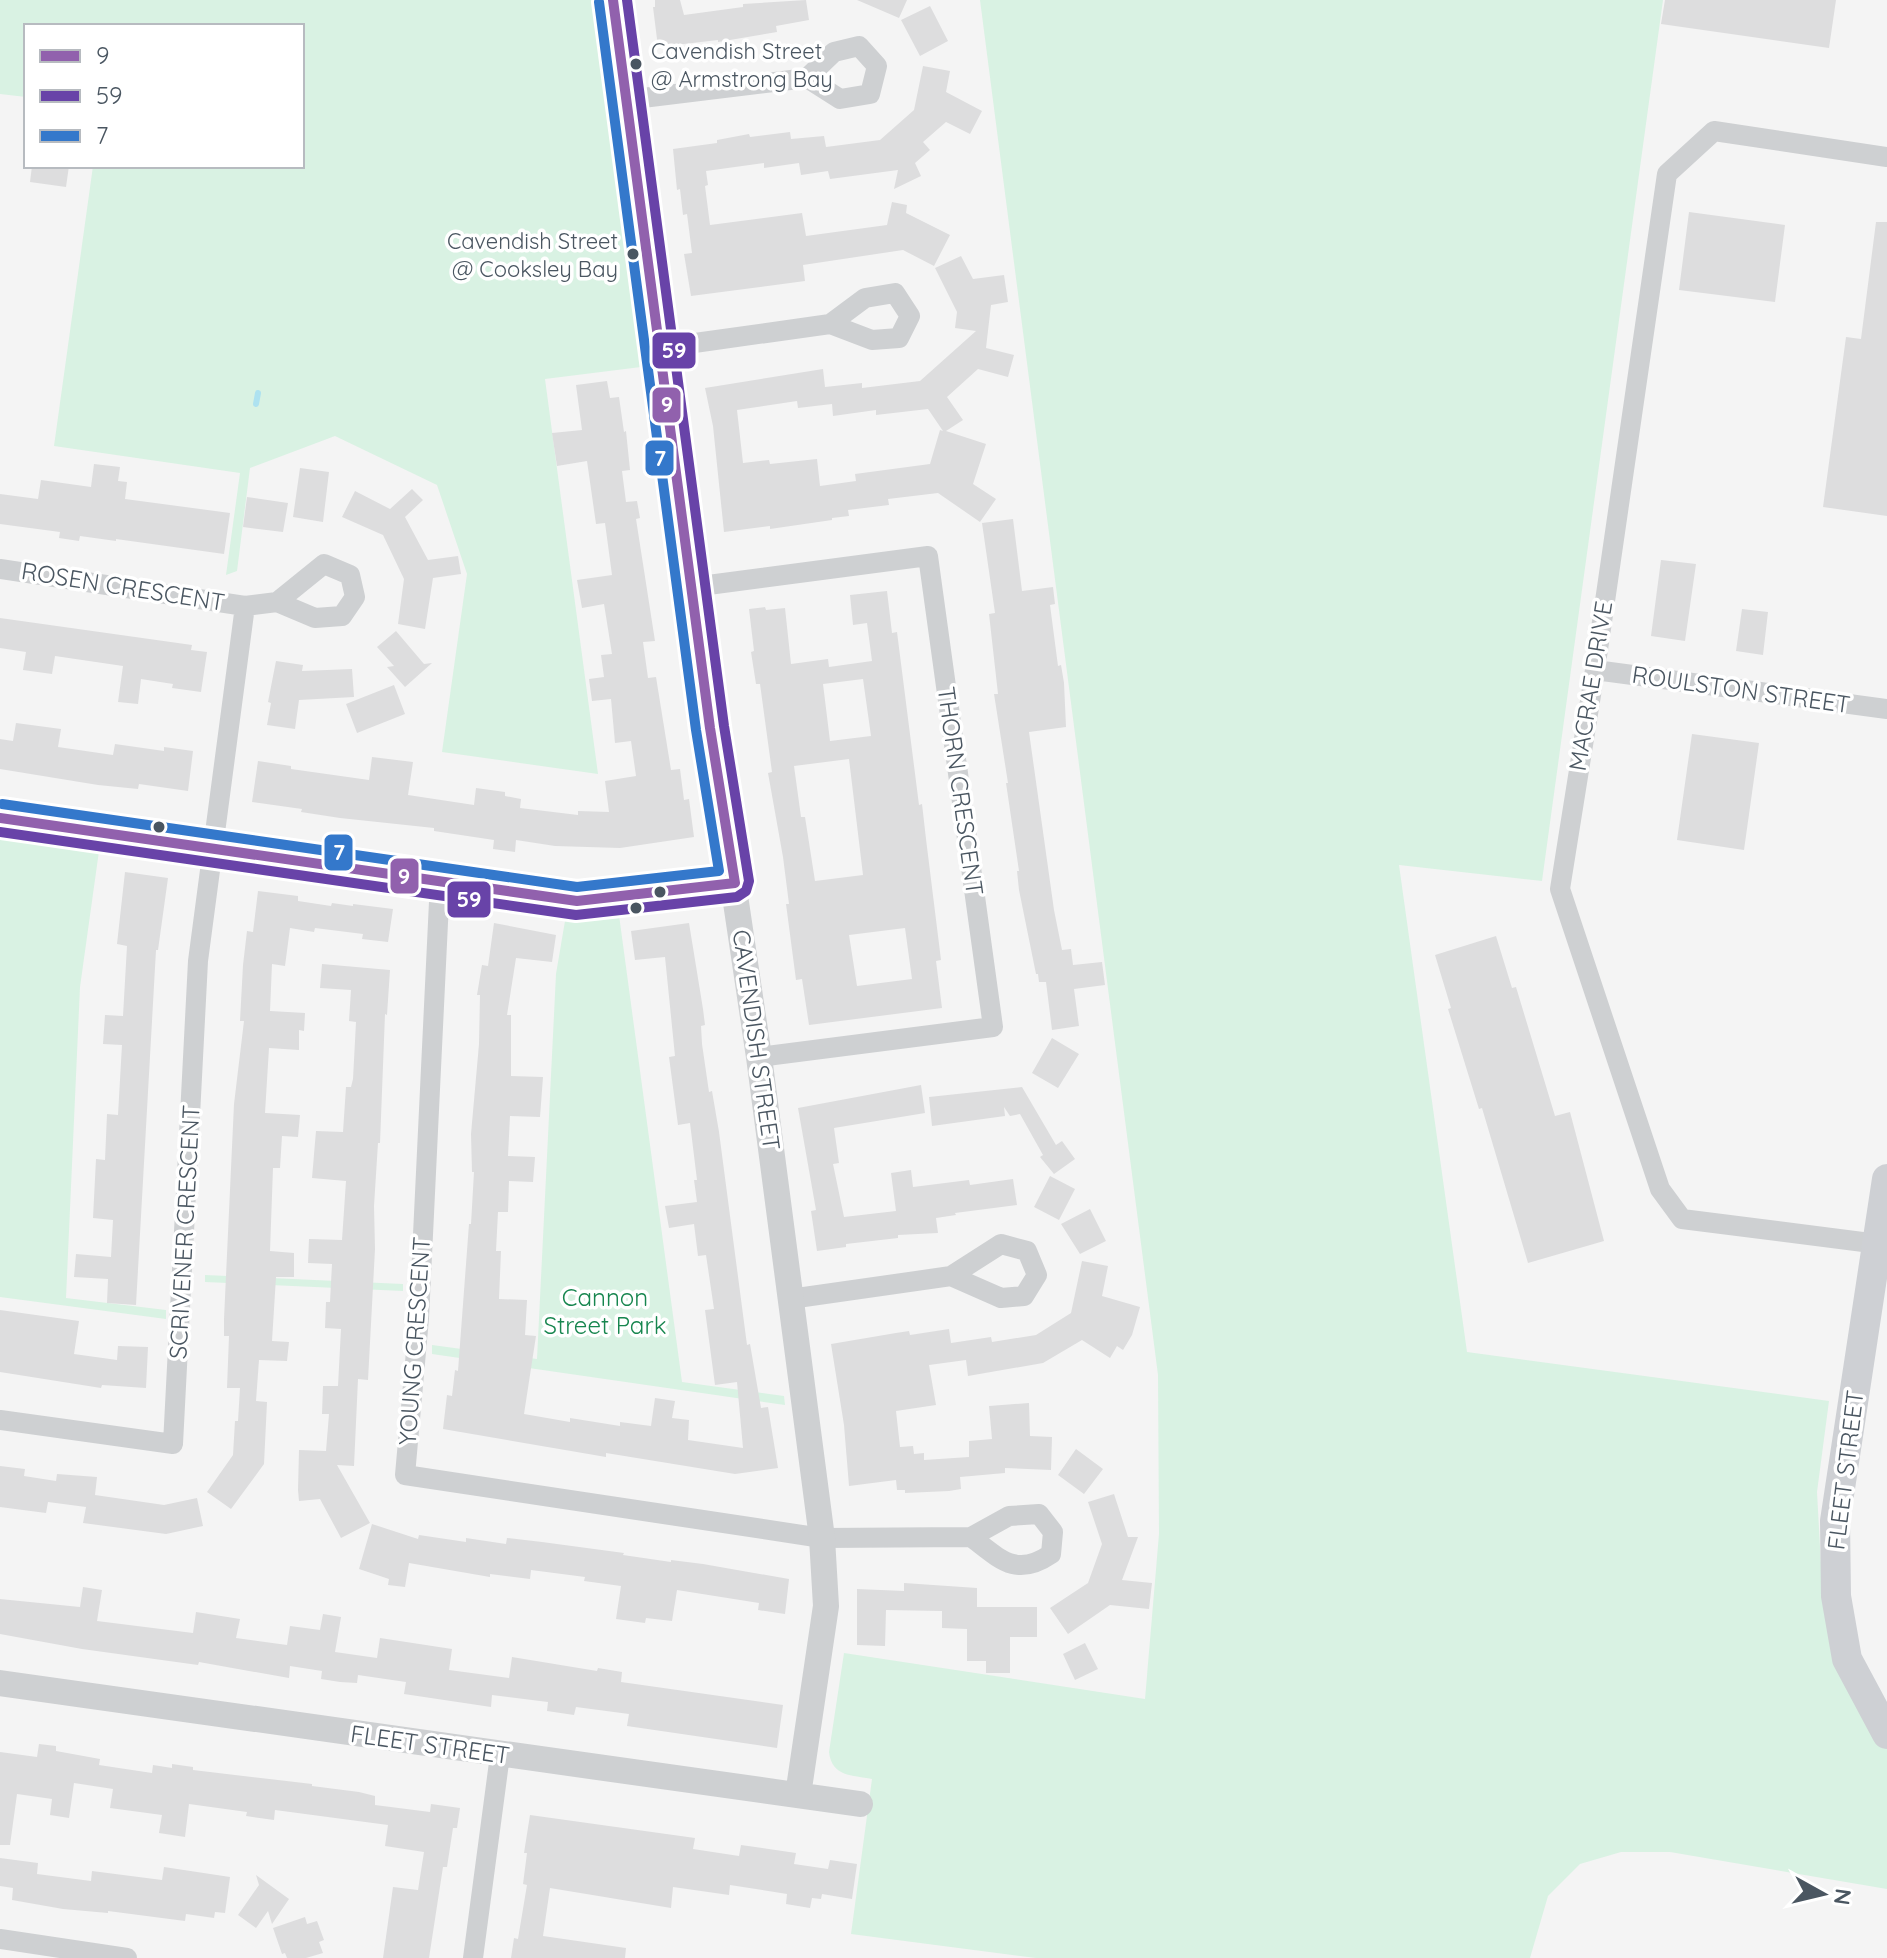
<svg xmlns="http://www.w3.org/2000/svg" width="1887" height="1958" font-family="Quicksand,sans-serif">
	<style>
		.green { fill: #d9f2e3 }
		.lines { fill: none; stroke-linecap: round; stroke-linejoin: round }
		.stream { stroke: #aee2f0; stroke-width: 6 }
		.building { fill: #ddddde; fill-rule: evenodd }
		.minor { stroke: #ced0d2; stroke-width: 20 }
		.tertiary { stroke: #ced0d2; stroke-width: 26 }
		.secondary { stroke: #ced0d4; stroke-width: 30 }
		.bus-1-casing { stroke: #fff; stroke-width: 16 }
		.bus-2-casing { stroke: #fff; stroke-width: 16 }
		.bus-3-casing { stroke: #fff; stroke-width: 16 }
		.bus-1 { stroke: #9161ad; stroke-width: 10 }
		.bus-2 { stroke: #6843a8; stroke-width: 10 }
		.bus-3 { stroke: #3478cb; stroke-width: 10 }
		.bus-dot { fill: #4a5661; stroke: #fff; stroke-width: 3 }
		.labels { text-anchor: middle; stroke-width: 7; stroke-linejoin: round; paint-order: stroke }
		.bus-label { font-size: 22px; fill: #4a5661; stroke: #fff; text-anchor: start }
		.street-label { font-size: 24px; fill: #4a5661; stroke: #fff }
		.park-label { font-size: 24px; fill: #17864f; stroke: #fff }
		.line-badge { stroke: #fff; stroke-width: 3 }
		.badge-label { font-size: 22px; text-anchor: middle; font-weight: bold; fill: #fff }
	</style>
	<rect width="100%" height="100%" fill="#f4f4f4"/>
	<path class="green" d="M0 0H599L649 366 545 379 598 774 442 752 467 574 437 485 335 436 250 468 237 571 226 575 240 473 54 446 93 166H302V26H26V97L0 94Z
		M980 0H1663L1542 881 1399 865 1467 1352 1829 1401 1817 1492 1821 1565 1887 1731V1889L1670 1852H1621L1580 1864 1548 1896 1530 1958H1036L851 1934 872 1779C852 1775 832 1777 829 1752L844 1653 1145 1699 1159 1534 1158 1375Z
		M0 837 99 851 80 987 66 1298 166 1310V1319L0 1297Z
		M566 915 592 918 619 915 682 1382 784 1396 785 1405 432 1354V1345L537 1359 556 974Z
		M205 1275 403 1284V1291L205 1282Z"/>
	<g class="lines">
		<path class="stream" d="M256 404 258 393"/>
	</g>
	<path class="building" d="M655 0H680L684 15 743 7V4L806 0 809 20 776 26 777 32 718 42V40L658 47 653 7H655Z
		M857 0H907L899 18Z
		M1665 0H1836L1829 48 1661 24Z
		M930 6 948 41 920 56 901 20Z
		M923 66 950 71 946 92 982 111 970 134 946 122 923 142 930 150 915 163 921 176 894 189 898 170 830 179 828 171 801 175 799 163 764 168V163L706 171 708 185 705 186 710 225 802 213 806 236 887 225 892 202 907 205 906 213 950 235 934 266 903 250 803 265 805 281 691 296 684 254 692 253 687 214 683 215 680 189 677 190 673 149 717 143V140L749 134 750 137 790 132 791 139 824 136 826 147 880 140 914 110Z
		M32 166H69L66 187 30 182Z
		M1689 212 1785 225 1775 302 1679 290Z
		M1876 222H1887V516L1823 507 1846 337 1861 339Z
		M961 256 973 279 1004 275 1008 302 991 305 986 348 1014 355 1008 377 978 369 947 397 963 420 946 431 986 444 973 484 996 499 980 522 938 493 888 499 889 505 848 510 849 516 832 518V520L770 529V526L724 532 713 426 705 388 823 369 825 387 862 383V388L920 381 976 331 955 328 957 312 935 268ZM797 401 798 408 832 404 833 416 876 410V415L928 409 943 431 940 430 930 464 855 474 856 481 820 486 817 459 770 464 769 460 743 463 737 410Z
		M607 381 610 398 619 397 624 432 626 431 630 470 622 471 626 502 637 501 640 518 636 519 655 641 643 642 648 678 656 677 671 770 680 769 684 800 689 799 694 837 620 848 555 846 516 840 515 852 493 849 494 840 434 831V828L340 818 301 812 302 809 252 802 258 761 291 766V769L369 780 372 757 413 762 408 795 474 805 476 788 505 792V796L521 799 520 808 578 815V811L609 812 605 781 636 776 631 741 615 743 611 699 592 701 589 679 604 677 601 655 612 654 604 604 582 608 577 580 612 575 605 523 596 524 587 461 557 466 552 433 582 430 576 385Z
		M94 464 120 467 118 481 127 482 125 499 230 513 224 554 116 539V541L80 536 79 541 59 538 60 532 0 524V494L38 499 41 480 91 487Z
		M300 468 329 472 323 522 293 517Z
		M412 489 423 500 405 517 428 560 458 556 461 574 433 578 425 629 398 624 404 579 383 535 342 517 355 491 390 509Z
		M247 497 288 503 283 532 243 527Z
		M1013 519 1022 591 1053 587 1055 604 1050 605 1058 666 1061 665 1064 683 1066 727 1029 732 1054 910 1062 950 1071 949 1073 965 1102 962 1105 985 1074 989 1079 1026 1052 1030 1046 982H1039L1038 974H1036L1019 890 1017 871H1019L1006 783H1008L994 694H998L989 614 995 613 982 523Z
		M1661 560 1696 564 1685 641 1651 636Z
		M887 591 892 633 897 632 919 805 922 804 926 839 941 960 936 961 942 1008 809 1025 802 979 796 980 786 904H789L783 857 768 773 772 772 760 684H756L751 652 754 651 749 609 765 607 766 610 785 608 791 664 828 659 829 667 872 661 867 623 853 625 850 595ZM863 679 871 736 830 741 823 684ZM849 759 863 875 815 881 805 817H801L794 766ZM905 928 912 979 857 986 849 935Z
		M1742 609 1768 612 1763 655 1736 651Z
		M0 618 192 645 191 650 207 652 201 692 172 688 173 684 141 679 138 704 118 702 123 666 55 656 52 674 23 670 26 652 0 648Z
		M396 631 424 664 432 663 405 687 387 667 394 666 377 647Z
		M276 661 303 665 302 671 352 669 354 697 299 700 295 729 267 725 271 703 268 702Z
		M394 685 405 714 357 733 346 704Z
		M16 723 61 729 58 747 113 755 115 744 164 751V747L193 751 188 791 139 784 138 789 98 785 0 769V739L13 741Z
		M1692 734 1759 743 1744 850 1677 840Z
		M125 872 168 878 158 950H156L136 1305 107 1303 108 1279 74 1277 76 1254 111 1257 113 1220 93 1218 96 1159 105 1160 107 1114 118 1115 122 1045 103 1044 105 1015 123 1016 127 946 117 944Z
		M258 891 298 896V901L331 906 332 903 353 906V904L393 909 388 942 362 939 363 934 315 928 314 932 290 928 285 966 272 964 270 1011 305 1013 304 1031 299 1030V1050L269 1048 265 1113 300 1115 298 1137 282 1136 280 1168H273L270 1251 294 1253V1277H276L272 1341 289 1342 287 1361 259 1360 256 1401 267 1402 264 1464 231 1509 207 1492 233 1455 235 1421H238L240 1388H227L229 1336H224V1319L234 1104 244 1021H240L243 965 247 931 253 932Z
		M494 923 556 935 552 962 516 958 507 1015H511V1076L543 1077 540 1117 510 1116 508 1156 535 1157 533 1182 509 1181 508 1212H498L496 1251H501L499 1299 527 1300 525 1335 536 1336 524 1414 570 1422V1418L620 1426V1422L651 1426 655 1398 675 1401 672 1418 689 1420 688 1440 743 1448 737 1382 715 1385 705 1310 714 1309 706 1255 698 1256 694 1224 669 1228 665 1206 697 1202 694 1180H697L690 1123 678 1125 669 1057 675 1056 665 957 635 960 631 931 689 923 703 1009 705 1025 701 1026 702 1044 709 1092 712 1091 719 1132 747 1345 750 1344 761 1408 768 1407 778 1468 735 1474 606 1453V1457L443 1429 447 1395 452 1396 455 1370 458 1371 469 1224H471L474 1172H472L471 1134 479 1044 480 995H477L482 965 488 966Z
		M1496 936 1512 988 1516 987 1555 1116 1570 1112 1604 1241 1528 1263 1482 1108 1479 1109 1448 1009 1451 1008 1435 955Z
		M322 964 390 970 387 1015 385 1014 380 1143H378L374 1206 375 1249 368 1380 358 1379 354 1466 337 1465 370 1523 341 1538 320 1499 299 1501 298 1490 299 1450 326 1451 329 1414H322L323 1386H338L341 1329 325 1328 326 1302H330L332 1264 308 1263 309 1239 342 1240 346 1181 312 1178 316 1131 343 1132 346 1087H351L353 1079 356 1022 349 1021 351 990 320 988Z
		M1052 1038 1079 1054 1058 1088 1032 1073Z
		M921 1085 925 1113 834 1128 839 1163 833 1164 844 1217 896 1211 891 1173 911 1170 913 1187 969 1180 970 1185 1013 1179 1017 1205 955 1213 956 1215 936 1218 938 1233 898 1235V1238L846 1244V1247L817 1251 811 1211 816 1210 798 1108Z
		M1022 1087 1056 1145 1062 1141 1075 1159 1054 1174 1040 1157 1043 1155 1020 1114 1010 1116 1004 1107 1005 1116 932 1126 929 1097Z
		M1050 1176 1075 1189 1059 1220 1034 1207Z
		M1090 1209 1106 1241 1080 1254 1061 1224Z
		M1082 1261 1108 1266 1102 1296 1140 1307 1132 1335 1123 1350 1117 1346 1110 1358 1082 1340 1043 1363 968 1376 966 1360 929 1365 936 1405 896 1411 900 1447 913 1446 914 1454 924 1453V1460L969 1457V1441L992 1439 989 1406 1029 1403 1030 1436 1052 1437 1051 1470 1005 1468V1473L960 1477 961 1489 949 1491 905 1493V1490H897L896 1480 849 1486 844 1425 831 1344 896 1333 909 1331 910 1335 949 1329 951 1343 991 1337 992 1342 1036 1335 1071 1313Z
		M0 1310 79 1321 74 1354 117 1360 118 1346 148 1347 146 1388 102 1385 101 1388 0 1372Z
		M1076 1449 1103 1469 1084 1494 1058 1475Z
		M0 1466 25 1469 24 1476 56 1481 57 1474 97 1477 95 1495 164 1505 197 1498 203 1526 166 1534 83 1523 86 1507 48 1502 46 1513 0 1507Z
		M1114 1494 1128 1537H1138L1122 1580 1152 1583 1149 1609 1110 1605 1068 1634 1050 1608 1088 1583 1102 1544 1088 1502Z
		M372 1524 418 1539 419 1535 466 1542V1538L506 1544 507 1538 542 1542 624 1553 623 1555 671 1562V1560L703 1564 789 1579 785 1614 758 1610 759 1603 677 1590 672 1621 646 1618 645 1623 616 1619 621 1586 584 1581 585 1577 531 1570 530 1579 490 1574V1577L409 1563 405 1587 388 1585 389 1579 359 1569Z
		M904 1583 977 1588V1607H1037V1637H1010V1673H986V1661H967V1629L942 1628V1611L886 1610 885 1646 857 1645V1589L904 1591Z
		M83 1587 102 1590 97 1621 193 1633 196 1612 240 1619 236 1638 287 1645 290 1626 320 1630 323 1614 341 1617 335 1652 377 1658 380 1638 452 1649 449 1670 509 1678 512 1657 597 1671 598 1668 622 1672 621 1682 783 1705 777 1748 627 1726 629 1714 576 1707 574 1715 547 1711 548 1702 492 1695 491 1707 404 1694 406 1682 358 1675 357 1683 340 1682 321 1679 322 1671 290 1666 289 1678 199 1662 198 1665 82 1649 0 1634V1599L80 1607Z
		M1085 1643 1098 1669 1075 1680 1063 1654Z
		M39 1744 56 1746V1751L100 1759 99 1765 152 1773 153 1765 172 1768V1764L193 1767V1770L312 1784V1786L359 1792 375 1796V1805L430 1812 431 1804 460 1808 457 1828H453L447 1867H443L429 1958H383L393 1887 418 1890 424 1852 385 1846 388 1825 275 1810 274 1820 246 1816 247 1812 189 1804 185 1837 159 1833 162 1815 110 1808 113 1789 74 1783 69 1818 50 1815 52 1799 17 1794 10 1845H0V1752L37 1757Z
		M530 1815 695 1838 693 1849 739 1856 741 1845 796 1853 794 1864 828 1869 830 1860 857 1864 852 1899 822 1894 821 1899 812 1898 810 1908 786 1904 787 1894 730 1885 729 1895 673 1887 671 1908 550 1888 543 1936 626 1948 625 1958H511L514 1938 518 1939 527 1885 523 1884 527 1853H524Z
		M0 1858 38 1863 37 1874 91 1881 92 1871 162 1880 164 1867 230 1877 225 1913 215 1912 214 1918 186 1914 185 1921 108 1911V1913L63 1909 12 1900 13 1888 0 1886Z
		M256 1875 289 1899 272 1924 268 1911 256 1928 238 1915 259 1885Z
		M305 1917 307 1924 317 1921 324 1940 319 1942 323 1953 306 1958H287L285 1953 282 1954 273 1928Z"/>
	<g class="lines">
		<path class="minor" d="M626 100 807 78 834 52 859 46 877 66 870 94 840 99 807 78
			M1887 157 1714 131 1667 174 1595 670 1560 889 1660 1189 1682 1219 1887 1245
			M659 348 830 324 865 298 895 293 910 316 899 338 872 340 830 324
			M0 569 245 606 277 602 315 618 342 616 355 597 350 575 324 564 277 602
			M693 587 928 556 993 1027 759 1057
			M1595 670 1887 709
			M0 818 577 901 735 883
			M440 881 419 1318 405 1475 822 1538 971 1537 1009 1516 1039 1514 1053 1532 1051 1554C1016 1578 1000 1559 971 1537
			M790 1299 951 1276 1001 1244 1027 1251 1037 1275 1024 1296 1001 1298 951 1276
			M0 1420 173 1444 198 961 245 606
			M0 1939 127 1958
			M473 1958 500 1755"/>
		<path class="tertiary" d="M613 0 710 728 759 1057 822 1538 826 1606 798 1795
			M0 1683 860 1804"/>
		<path class="secondary" d="M1887 1179 1835 1521 1836 1596 1847 1659 1887 1734"/>
		<defs>
			<path id="bus-1" d="M0 818 577 901 735 883 710 728 613 0"/>
			<path id="bus-2" d="M0 832 576 915 737 897 746 891 749 881 724 726 627 0"/>
			<path id="bus-3" d="M2 804 577 887 719 871 696 730 599 2"/>
		</defs>
		<use href="#bus-1" class="bus-1-casing"/>
		<use href="#bus-2" class="bus-2-casing"/>
		<use href="#bus-3" class="bus-3-casing"/>
		<use href="#bus-1" class="bus-1"/>
		<use href="#bus-2" class="bus-2"/>
		<use href="#bus-3" class="bus-3"/>
	</g>
	<g class="bus-dot">
		<circle cx="636" cy="64" r="7"/>
		<circle cx="633" cy="254" r="7"/>
		<circle cx="159" cy="827" r="7"/>
		<circle cx="660" cy="892" r="7"/>
		<circle cx="636" cy="908" r="7"/>
	</g>
	<g class="labels">
		<g class="bus-label">
			<text x="651" y="59">Cavendish Street<tspan x="651" dy="28">@ Armstrong Bay</tspan></text>
			<text x="618" y="249" text-anchor="end">Cavendish Street<tspan x="618" dy="28">@ Cooksley Bay</tspan></text>
		</g>
		<g class="street-label">
			<text transform="translate(123 587) rotate(9)" y="8">ROSEN CRESCENT</text>
			<text transform="translate(1591 686) rotate(-81)" y="8">MACRAE DRIVE</text>
			<text transform="translate(1741 690) rotate(8)" y="8">ROULSTON STREET</text>
			<text transform="translate(960 791) rotate(82)" y="8">THORN CRESCENT</text>
			<text transform="translate(756 1040) rotate(82)" y="8">CAVENDISH STREET</text>
			<text transform="translate(185 1232) rotate(-87)" y="8">SCRIVENER CRESCENT</text>
			<text transform="translate(415 1341) rotate(-86)" y="8">YOUNG CRESCENT</text>
			<text transform="translate(1846 1470) rotate(-83)" y="8">FLEET STREET</text>
			<text transform="translate(430 1745) rotate(8)" y="8">FLEET STREET</text>
		</g>
		<g class="park-label">
			<text x="605" y="1306">Cannon<tspan x="605" dy="28">Street Park</tspan></text>
		</g>
	</g>
	<g class="line-badge">
		<rect x="651" y="331" width="46" height="39" rx="8" fill="#6843a8"/>
		<rect x="651" y="386" width="31" height="38" rx="8" fill="#9161ad"/>
		<rect x="644" y="439" width="31" height="38" rx="8" fill="#3478cb"/>
		<rect x="323" y="833" width="31" height="39" rx="8" fill="#3478cb"/>
		<rect x="389" y="857" width="31" height="38" rx="8" fill="#9161ad"/>
		<rect x="446" y="880" width="46" height="39" rx="8" fill="#6843a8"/>
	</g>
	<g class="badge-label">
		<text x="674" y="358">59</text>
		<text x="667" y="412">9</text>
		<text x="660" y="466">7</text>
		<text x="339" y="860">7</text>
		<text x="404" y="884">9</text>
		<text x="469" y="907">59</text>
	</g>
	<rect x="24" y="24" width="280" height="144" fill="#ffffff" stroke="#b7bbc0" stroke-width="2"/>
	<rect x="40" y="50" width="40" height="12" fill="#9161ad" stroke="#b7bbc0" stroke-width="2"/>
	<text x="96" y="64" font-size="24" fill="#4a5661">9</text>
	<rect x="40" y="90" width="40" height="12" fill="#6843a8" stroke="#b7bbc0" stroke-width="2"/>
	<text x="96" y="104" font-size="24" fill="#4a5661">59</text>
	<rect x="40" y="130" width="40" height="12" fill="#3478cb" stroke="#b7bbc0" stroke-width="2"/>
	<text x="96" y="144" font-size="24" fill="#4a5661">7</text>
	<g transform="translate(1823 1894) rotate(98)" stroke="#ffffff" stroke-width="6" paint-order="stroke">
	<path d="M0-6L14 30L0 20L-14 30Z" fill="#4a5661"/>
	<text y="-12" font-size="22" font-weight="bold" text-anchor="middle" fill="#4a5661">N</text>
	</g>
</svg>
